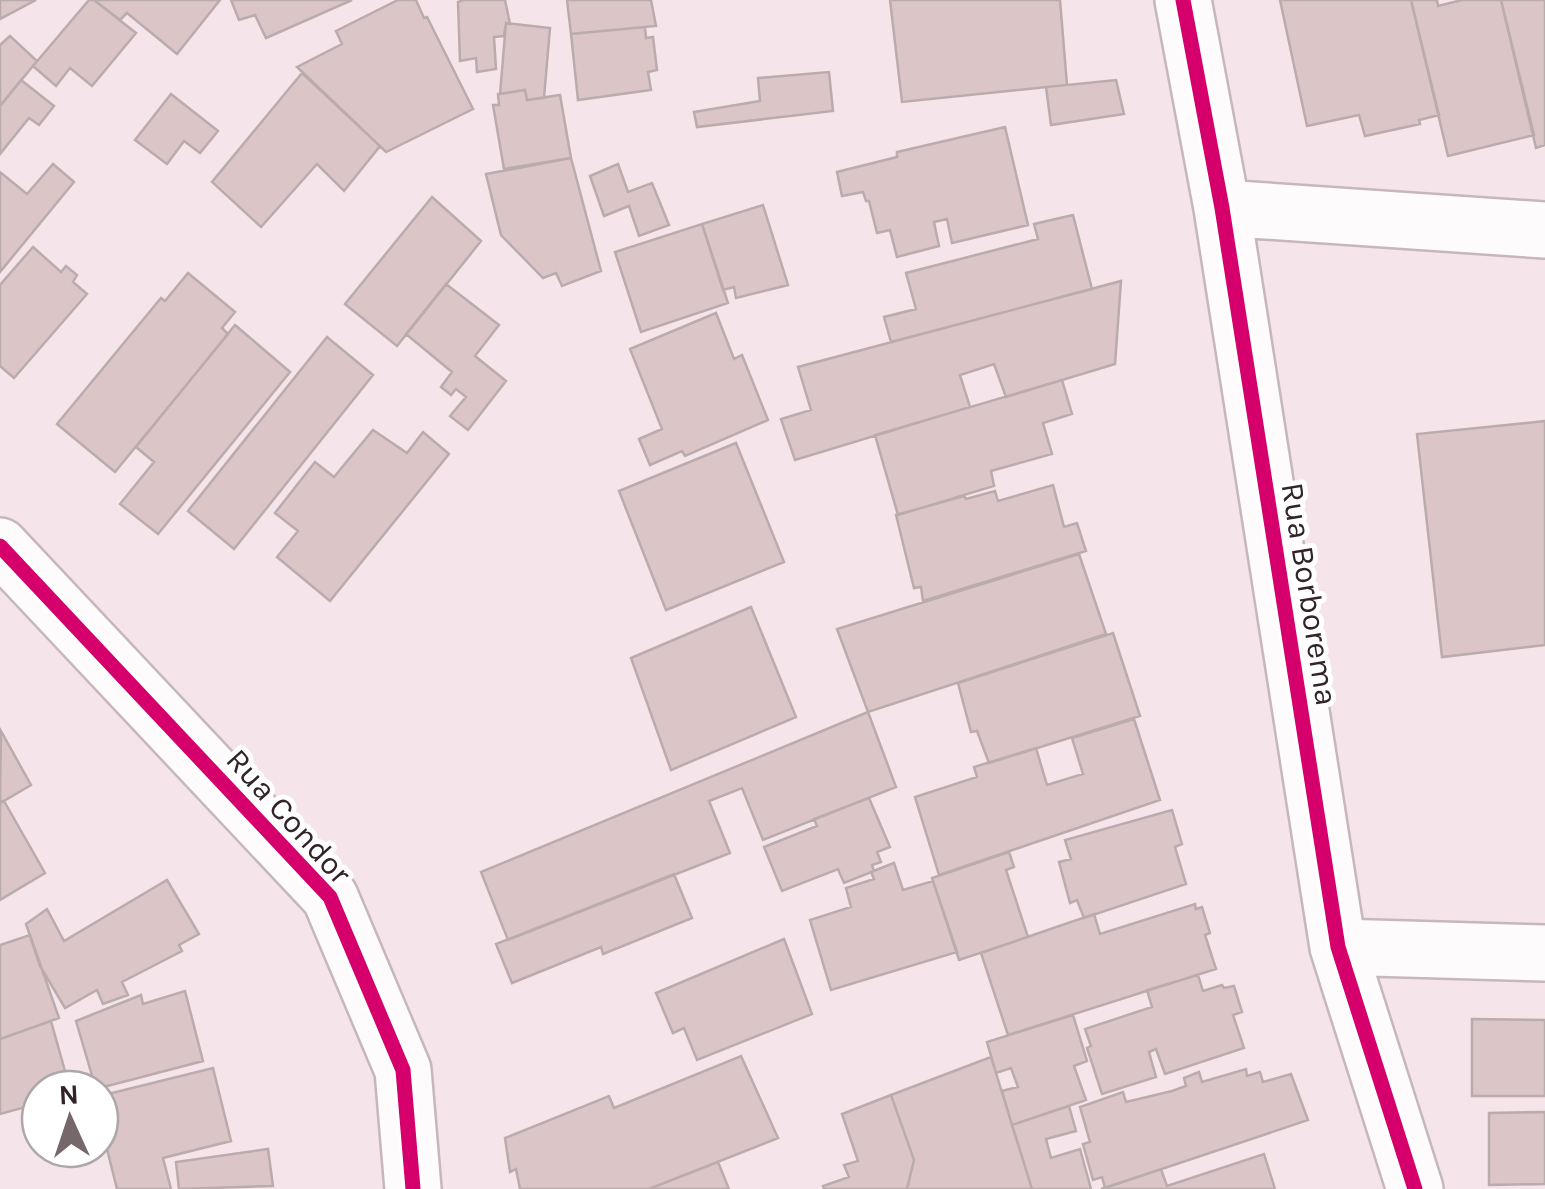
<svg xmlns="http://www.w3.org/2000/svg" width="1545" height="1189" font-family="Karla,sans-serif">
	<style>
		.building { fill: #dbc5c6; stroke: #baabad; stroke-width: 2.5 }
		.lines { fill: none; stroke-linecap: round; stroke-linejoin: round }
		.minor-casing { stroke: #c6b7bc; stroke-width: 60 }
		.minor { stroke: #fefbfc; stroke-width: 55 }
		.cycleway-casing { stroke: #fff; stroke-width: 21 }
		.cycleway { stroke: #d6006c; stroke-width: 15 }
		.labels { text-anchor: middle; stroke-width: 10; stroke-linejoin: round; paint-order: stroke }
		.street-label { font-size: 32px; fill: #312327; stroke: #fff }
	</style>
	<rect width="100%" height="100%" fill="#f5e4e9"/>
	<path class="building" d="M0 0H36L0 19Z
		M89 0H94L136 33 92 86 70 68 56 86 33 66Z
		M94 0H220L177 54 127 13 120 20Z
		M231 0H352L266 38 255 15 239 20Z
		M398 0H416L424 18 427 17 473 109 386 152 297 67 342 44 336 31Z
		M463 0H505L510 24 506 23 504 36 494 37 496 69 477 72 476 58 460 61 458 2Z
		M567 0H651L656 26 571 34Z
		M890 0H1060L1067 85 902 102Z
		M1280 0H1411L1439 115 1419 120 1420 124 1365 136 1359 115 1307 126Z
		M1411 0H1437L1438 6 1462 0H1501L1534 135 1448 156Z
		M1501 0H1545V145L1536 148Z
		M506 23 550 28 544 98 527 100 525 90 500 94Z
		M645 27 646 38 653 37 657 70 648 72 651 90 578 100 571 34Z
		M10 36 37 61 0 106V45Z
		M829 72 833 111 697 127 694 112 760 101 758 78Z
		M302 73 380 146 344 191 317 164 261 227 212 182Z
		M21 80 54 106 39 125 29 118 0 154V106Z
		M1116 80 1124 114 1051 125 1046 87Z
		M525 90 527 100 560 95 571 158 504 169 493 105H499L498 94Z
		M171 94 218 131 200 153 184 141 167 164 135 140Z
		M1005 127 1028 225 952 243 947 219 934 222 939 246 897 257 890 230 877 233 869 201H866L863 192 842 196 837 172 897 157V152Z
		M571 158 601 271 562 286 556 273 543 278 501 235 486 174Z
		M53 164 74 182 0 272V172L27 194Z
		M618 164 628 192 652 183 669 225 639 236 629 206 604 216 590 176Z
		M432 197 481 241 397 346 345 304Z
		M763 205 788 285 736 298 734 287 723 290 702 224Z
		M1073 215 1092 289 891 342 884 317 916 309 906 273 1038 239 1034 224Z
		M702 224 728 303 641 332 615 252Z
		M33 247 61 272 66 266 77 275 73 282 87 294 14 378 0 366V285Z
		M188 273 235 312 222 328 228 334 115 472 57 424 161 298 165 301Z
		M1121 281 1115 364 1006 397 994 364 960 375 970 407 795 460 781 419 811 410 798 367Z
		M446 284 499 325 475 356 506 381 468 430 450 416 466 397 456 389 451 395 441 387 452 372 406 334Z
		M716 313 734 359 742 355 768 420 685 456 682 451 650 465 639 439 662 429 630 349Z
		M235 325 290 372 158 534 120 504 154 462 136 447Z
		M327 337 373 375 234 549 188 511Z
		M1062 380 1072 414 1043 423 1052 454 991 471 994 486 898 515 875 435Z
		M1545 421V645L1442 657 1417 434Z
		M373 430 407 453 423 432 449 454 330 601 277 557 298 531 275 513 315 462 334 477Z
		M736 443 784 562 666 610 619 491Z
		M1053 485 1064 527 1077 523 1086 551 923 601 921 587 914 588 896 515 964 496 966 499 995 491 998 501Z
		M1079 554 1106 634 868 712 837 629Z
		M751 607 796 717 671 770 631 658Z
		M1113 633 1140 716 989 763 977 731 971 732 958 683Z
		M868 712 896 787 763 840 742 788 709 801 730 853 508 940 481 872Z
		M1134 719 1160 800 939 875 915 797 977 777 974 767 1036 748 1047 785 1083 774 1072 738Z
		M1 731 31 785 2 802 0 799Z
		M869 798 890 847 877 852 881 862 872 865 874 871 844 883 838 869 782 891 764 847 817 826 814 819Z
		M4 801 45 873 0 900V803Z
		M1172 810 1182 844 1175 847 1186 884 1084 918 1077 900 1070 903 1059 862 1071 859 1065 840Z
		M1009 852 1014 867 1006 870 1028 937 959 960 932 878Z
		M894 863 903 890 933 881 957 952 831 990 810 920 851 907 846 888 874 879 871 872Z
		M674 874 692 918 603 954 601 947 512 983 496 944Z
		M167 880 199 934 179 945 182 951 122 982 128 995 103 1004 97 990 65 1008 40 966 26 924 47 909 64 941Z
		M1195 904 1196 909 1202 907 1210 933 1205 935 1216 969 1008 1035 981 953 1094 914 1100 934Z
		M30 935 59 1018 0 1039V945Z
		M784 939 812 1014 697 1060 684 1028 673 1033 656 993Z
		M1198 975 1203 991 1222 985 1224 988 1234 986 1242 1012 1233 1015 1244 1048 1165 1074 1156 1049 1149 1052 1156 1077 1102 1094 1087 1048 1091 1046 1085 1029 1152 1007 1147 990Z
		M185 991 203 1061 96 1089 76 1021 141 995 143 1004Z
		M1073 1015 1087 1061 1074 1066 1086 1100 1012 1125 1002 1091 1018 1087 1011 1068 996 1073 987 1042Z
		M1472 1019 1545 1020V1096H1472Z
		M51 1021 70 1089H40V1103L0 1114V1039Z
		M741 1056 778 1138 649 1189H520L516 1169 510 1172 505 1138 609 1096 614 1108Z
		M991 1057 1032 1189H907L914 1160 891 1095Z
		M213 1068 231 1141 163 1158 171 1189H117L100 1121V1096Z
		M1246 1069 1247 1076 1260 1072 1263 1082 1291 1074 1308 1120 1105 1188 1102 1177 1093 1180 1083 1144 1090 1142 1080 1107 1123 1092 1126 1102 1172 1091 1186 1086 1184 1078 1199 1072 1202 1082Z
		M891 1095 914 1160 907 1189H824L823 1186 849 1177 844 1165 858 1161 842 1114Z
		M1069 1106 1076 1131 1046 1139 1051 1158 1080 1149 1091 1189H1032L1012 1125Z
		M1545 1112V1184L1489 1185V1113Z
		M268 1149 273 1186 179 1189 176 1162Z
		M1264 1154 1275 1189H1101L1161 1169 1167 1186Z
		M718 1162 729 1189H649Z"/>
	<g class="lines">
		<defs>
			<path id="minor" d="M1183 0 1222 208 1338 947 1415 1189
				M1222 208 1545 230
				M0 546 330 897 403 1070 413 1189
				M1338 947 1545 953"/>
		</defs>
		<use href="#minor" class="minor-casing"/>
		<use href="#minor" class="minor"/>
		<defs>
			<path id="cycleway" d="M1183 0 1222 208 1338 947 1415 1189
				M0 546 330 897 403 1070 413 1189"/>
		</defs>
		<use href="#cycleway" class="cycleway-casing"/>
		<use href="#cycleway" class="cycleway"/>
	</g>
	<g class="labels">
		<g class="street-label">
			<text transform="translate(1310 594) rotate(81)" y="11">Rua Borborema</text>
			<text transform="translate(289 816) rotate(48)" y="11">Rua Condor</text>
		</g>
	</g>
	<g transform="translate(70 1119) rotate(357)"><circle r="48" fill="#ffffff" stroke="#ada7a9" stroke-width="2.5"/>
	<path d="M0-8L18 38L0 25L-18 38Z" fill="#76676b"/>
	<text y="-15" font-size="28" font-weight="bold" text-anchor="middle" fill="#312327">N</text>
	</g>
</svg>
